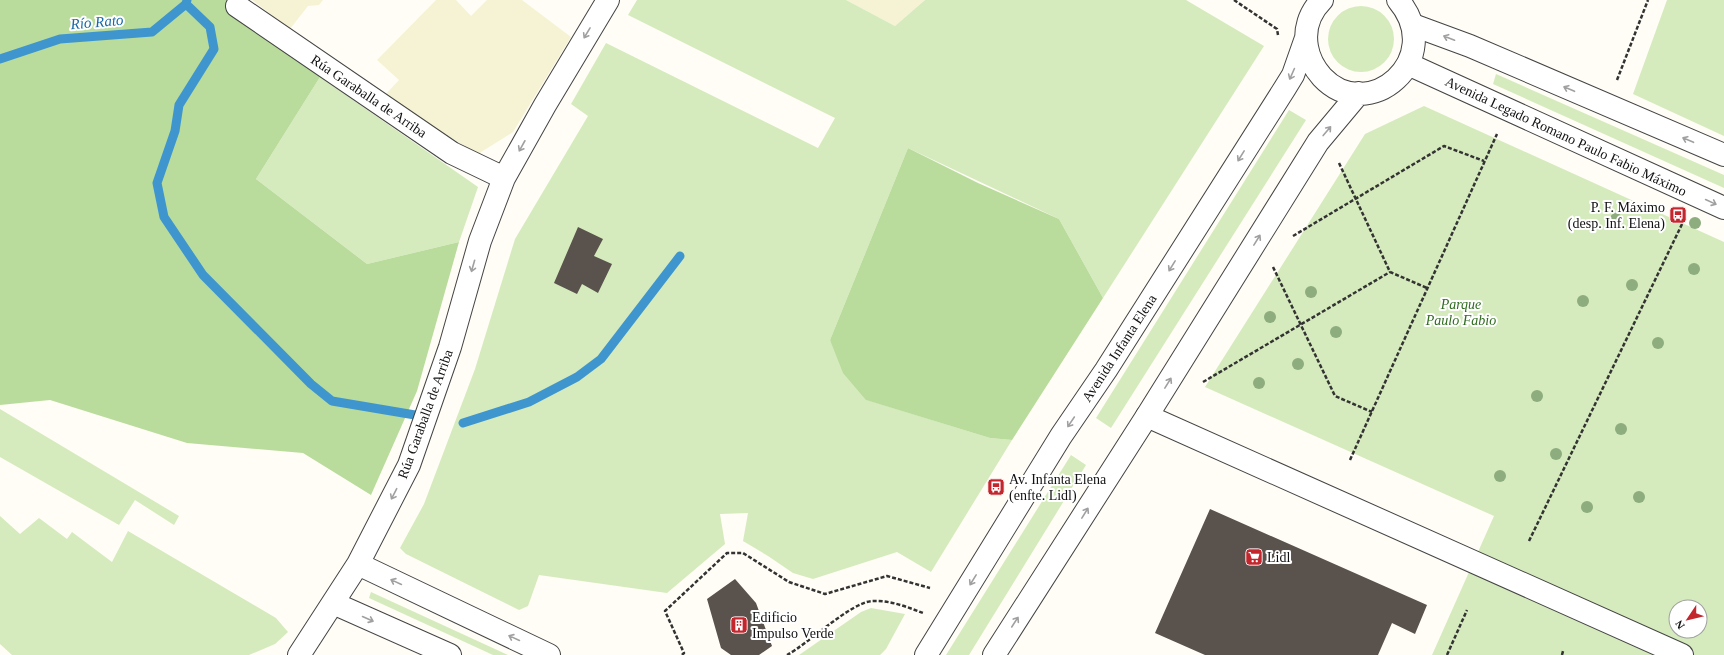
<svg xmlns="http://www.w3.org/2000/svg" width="1724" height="655" font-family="'Times New Roman',serif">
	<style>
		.farmland { fill: #f6f3d4 }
		.green { fill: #d5ebbd; fill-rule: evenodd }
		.forest { fill: #b9dc9c }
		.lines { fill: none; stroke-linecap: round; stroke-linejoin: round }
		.stream { stroke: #3f96cf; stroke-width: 9 }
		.building { fill: #5a524d }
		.minor-casing { stroke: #444; stroke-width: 24 }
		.tertiary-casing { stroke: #444; stroke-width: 24 }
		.path { stroke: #333; stroke-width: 2.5; stroke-dasharray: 4 2; stroke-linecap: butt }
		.minor { stroke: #fff; stroke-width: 22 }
		.tertiary { stroke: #fff; stroke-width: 22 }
		.tree { fill: #8dad7f }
		.oneway { stroke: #a0a0a0 }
		.labels { text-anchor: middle; stroke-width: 4; stroke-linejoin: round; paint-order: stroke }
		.street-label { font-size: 14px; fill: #111; stroke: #fff }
		.poi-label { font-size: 14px; fill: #111; stroke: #fff; text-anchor: start }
		.park-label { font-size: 14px; font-style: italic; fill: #2f6b1f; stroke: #fff }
		.water-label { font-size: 15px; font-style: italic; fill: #1768a6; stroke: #fff }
	</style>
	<rect width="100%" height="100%" fill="#fffdf5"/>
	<path class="farmland" d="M252 0H323L319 5 308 6 290 29Z
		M436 0H456L471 16 487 0H522L571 37 513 132 478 154 383 97 399 80 377 60Z
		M846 0H925L895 26Z"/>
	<path class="green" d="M637 0H846L895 26 925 0H1186L1264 46 1103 298 1059 219 908 148 830 340 867 400 990 438 1012 440 931 572 897 552 813 579 793 573 768 556 743 541 748 513 720 514 725 544 667 593 539 575 528 606 519 610 406 554 400 548 424 504 475 369 515 239 588 116 571 104 606 43 818 148 835 118 628 15Z
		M1667 0H1724V136L1633 94Z
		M1328 39a33 33 0 1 1 66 0a33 33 0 1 1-66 0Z
		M1496 74 1724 175V188L1493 84Z
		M320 77 478 187 459 242 367 264 256 179Z
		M1424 106 1724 242V655H1432L1494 516 1205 387 1365 134ZM1676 607H1700V631H1676Z
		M1289 110 1306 120 1111 428 1096 418Z
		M0 409 179 516 174 525 135 500 119 525 0 457Z
		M1071 455 1086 465 969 655H946Z
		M0 516 20 534 39 518 67 539 72 532 112 562 128 531 276 618 288 632 275 644 249 655H12L0 644Z
		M371 592 508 655H493L369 598Z
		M871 608 905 614 886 649 880 655H799L861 612Z"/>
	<path class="forest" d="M0 0H229L232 9 320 77 256 179 367 264 459 242 417 391 371 495 303 453 187 443 50 400 0 405Z
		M908 148 978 183 1059 219 1103 298 1012 440 990 438 866 400 843 373 830 340Z"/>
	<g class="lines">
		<path class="stream" d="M186 4 210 27 214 49 179 105 175 131 157 183 164 217 203 275 311 384 332 401 415 415
			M0 59 60 39 152 32 186 4 187 0
			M463 423 529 402 577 377 601 359 680 256"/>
	</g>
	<path class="building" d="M578 227 603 239 594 256 612 264 598 293 582 284 577 294 554 283Z
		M1210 509 1427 605 1415 634 1392 623 1378 655H1205L1155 633Z
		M735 579 756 603 772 646 759 655H731L721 648 707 599Z"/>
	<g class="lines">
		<defs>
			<path id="minor" d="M237 6 452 153 504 178
				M1413 25 1470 46 1724 155
				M1408 64 1724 208
				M1147 416 1682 655
				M358 564 549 655
				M333 603 450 655
				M299 655 358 564 409 465 450 347 480 241 504 178 545 105 608 0"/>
			<path id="tertiary" d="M1322 0C1309 13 1304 30 1307 47 1309 59 1314 68 1322 77 1368 126 1448 59 1398 0
				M926 655 1061 436 1106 370 1285 88 1293 75 1306 38
				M994 655 1147 416 1318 142 1359 93"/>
		</defs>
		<use href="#minor" class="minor-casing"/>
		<use href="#tertiary" class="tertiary-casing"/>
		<path class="path" d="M1234 0 1277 29 1278 35
			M1617 80 1648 0
			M1339 163 1390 272 1427 288
			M1293 236 1444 146 1484 161
			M1273 267 1335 396 1372 412
			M1203 382 1390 272
			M1350 460 1497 134
			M1529 541 1684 220
			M682 655 684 653 665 611 727 553H743L789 582 825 594 887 576 930 588
			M787 655C809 643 850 603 872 601 890 600 907 607 923 613
			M1447 655 1467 610
			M1562 655 1563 651"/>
		<use href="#minor" class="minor"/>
		<use href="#tertiary" class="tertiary"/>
	</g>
	<g class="tree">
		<circle cx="1616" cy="219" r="6"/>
		<circle cx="1695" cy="223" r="6"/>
		<circle cx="1694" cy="269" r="6"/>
		<circle cx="1632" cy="285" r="6"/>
		<circle cx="1311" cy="292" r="6"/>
		<circle cx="1583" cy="301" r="6"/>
		<circle cx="1270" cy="317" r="6"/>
		<circle cx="1336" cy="332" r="6"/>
		<circle cx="1658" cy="343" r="6"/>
		<circle cx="1298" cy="364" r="6"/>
		<circle cx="1259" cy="383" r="6"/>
		<circle cx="1537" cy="396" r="6"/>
		<circle cx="1621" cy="429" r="6"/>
		<circle cx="1556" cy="454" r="6"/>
		<circle cx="1500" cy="476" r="6"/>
		<circle cx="1639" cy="497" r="6"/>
		<circle cx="1587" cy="507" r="6"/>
	</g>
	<defs><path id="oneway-shaft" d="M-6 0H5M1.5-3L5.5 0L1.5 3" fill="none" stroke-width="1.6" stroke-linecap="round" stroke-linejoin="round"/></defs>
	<g class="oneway">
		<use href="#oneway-shaft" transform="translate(587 33) rotate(121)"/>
		<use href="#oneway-shaft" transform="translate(1449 38) rotate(-159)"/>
		<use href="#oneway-shaft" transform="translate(1292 74) rotate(114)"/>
		<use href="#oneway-shaft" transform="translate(1569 89) rotate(-157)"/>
		<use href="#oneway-shaft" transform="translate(1327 131) rotate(-50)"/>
		<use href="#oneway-shaft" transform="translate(1688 140) rotate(-157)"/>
		<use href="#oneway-shaft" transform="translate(522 146) rotate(119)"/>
		<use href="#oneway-shaft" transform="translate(1241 156) rotate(122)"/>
		<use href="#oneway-shaft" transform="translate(1711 202) rotate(25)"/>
		<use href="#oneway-shaft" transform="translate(1257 240) rotate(-58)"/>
		<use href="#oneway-shaft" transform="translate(473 266) rotate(106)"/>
		<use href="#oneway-shaft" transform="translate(1172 266) rotate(122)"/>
		<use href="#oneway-shaft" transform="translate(1168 383) rotate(-58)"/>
		<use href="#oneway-shaft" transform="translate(1071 422) rotate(124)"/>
		<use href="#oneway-shaft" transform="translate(394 494) rotate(117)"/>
		<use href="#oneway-shaft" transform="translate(1085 513) rotate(-58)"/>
		<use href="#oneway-shaft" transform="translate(973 580) rotate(122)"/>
		<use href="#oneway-shaft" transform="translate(396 582) rotate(-155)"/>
		<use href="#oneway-shaft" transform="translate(368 619) rotate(24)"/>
		<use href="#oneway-shaft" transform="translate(1015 622) rotate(-57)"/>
		<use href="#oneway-shaft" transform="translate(514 638) rotate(-155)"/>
	</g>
	<defs>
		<symbol id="bus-square" viewBox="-11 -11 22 22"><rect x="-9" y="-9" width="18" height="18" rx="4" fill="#c4262e" stroke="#fff"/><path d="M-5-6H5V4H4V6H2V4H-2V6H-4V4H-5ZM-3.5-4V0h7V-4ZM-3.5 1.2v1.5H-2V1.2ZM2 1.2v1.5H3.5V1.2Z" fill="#fff"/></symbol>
		<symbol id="supermarket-square" viewBox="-11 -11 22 22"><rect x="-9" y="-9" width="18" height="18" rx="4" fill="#c4262e" stroke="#fff"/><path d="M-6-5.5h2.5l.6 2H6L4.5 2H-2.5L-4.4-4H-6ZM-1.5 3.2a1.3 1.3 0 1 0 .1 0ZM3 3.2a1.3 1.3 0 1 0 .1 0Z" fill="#fff"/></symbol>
		<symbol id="building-square" viewBox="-11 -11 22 22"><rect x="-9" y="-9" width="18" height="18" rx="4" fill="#c4262e" stroke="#fff"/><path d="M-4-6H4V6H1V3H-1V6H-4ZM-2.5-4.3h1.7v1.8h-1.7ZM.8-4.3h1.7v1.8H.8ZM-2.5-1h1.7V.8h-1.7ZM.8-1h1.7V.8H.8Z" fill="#fff"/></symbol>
	</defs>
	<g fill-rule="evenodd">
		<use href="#bus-square" x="1668" y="205" width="20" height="20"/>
		<use href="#bus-square" x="986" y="477" width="20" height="20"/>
		<use href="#supermarket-square" x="1244" y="547" width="20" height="20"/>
		<use href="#building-square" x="729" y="615" width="20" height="20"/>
	</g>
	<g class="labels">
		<g class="street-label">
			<text transform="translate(369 96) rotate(34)" y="5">Rúa Garaballa de Arriba</text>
			<text transform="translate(1566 136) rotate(25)" y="5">Avenida Legado Romano Paulo Fabio Máximo</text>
			<text transform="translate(1119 348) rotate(-57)" y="5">Avenida Infanta Elena</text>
			<text transform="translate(425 414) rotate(-70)" y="5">Rúa Garaballa de Arriba</text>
		</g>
		<g class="poi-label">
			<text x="1665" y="212" text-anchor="end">P. F. Máximo<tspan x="1665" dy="16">(desp. Inf. Elena)</tspan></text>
			<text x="1009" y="484">Av. Infanta Elena<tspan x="1009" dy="16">(enfte. Lidl)</tspan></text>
			<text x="1267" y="562">Lidl</text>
			<text x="752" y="622">Edificio<tspan x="752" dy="16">Impulso Verde</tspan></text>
		</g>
		<g class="park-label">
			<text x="1461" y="309">Parque<tspan x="1461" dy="16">Paulo Fabio</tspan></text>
		</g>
		<g class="water-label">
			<text transform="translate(97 22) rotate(-5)" y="5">Río Rato</text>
		</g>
	</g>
	<g transform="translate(1688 619) rotate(235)"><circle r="19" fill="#ffffff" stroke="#a0a0a0"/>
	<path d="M0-3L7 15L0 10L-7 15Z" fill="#c4262e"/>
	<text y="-6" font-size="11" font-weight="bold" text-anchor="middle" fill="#111111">N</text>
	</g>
</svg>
